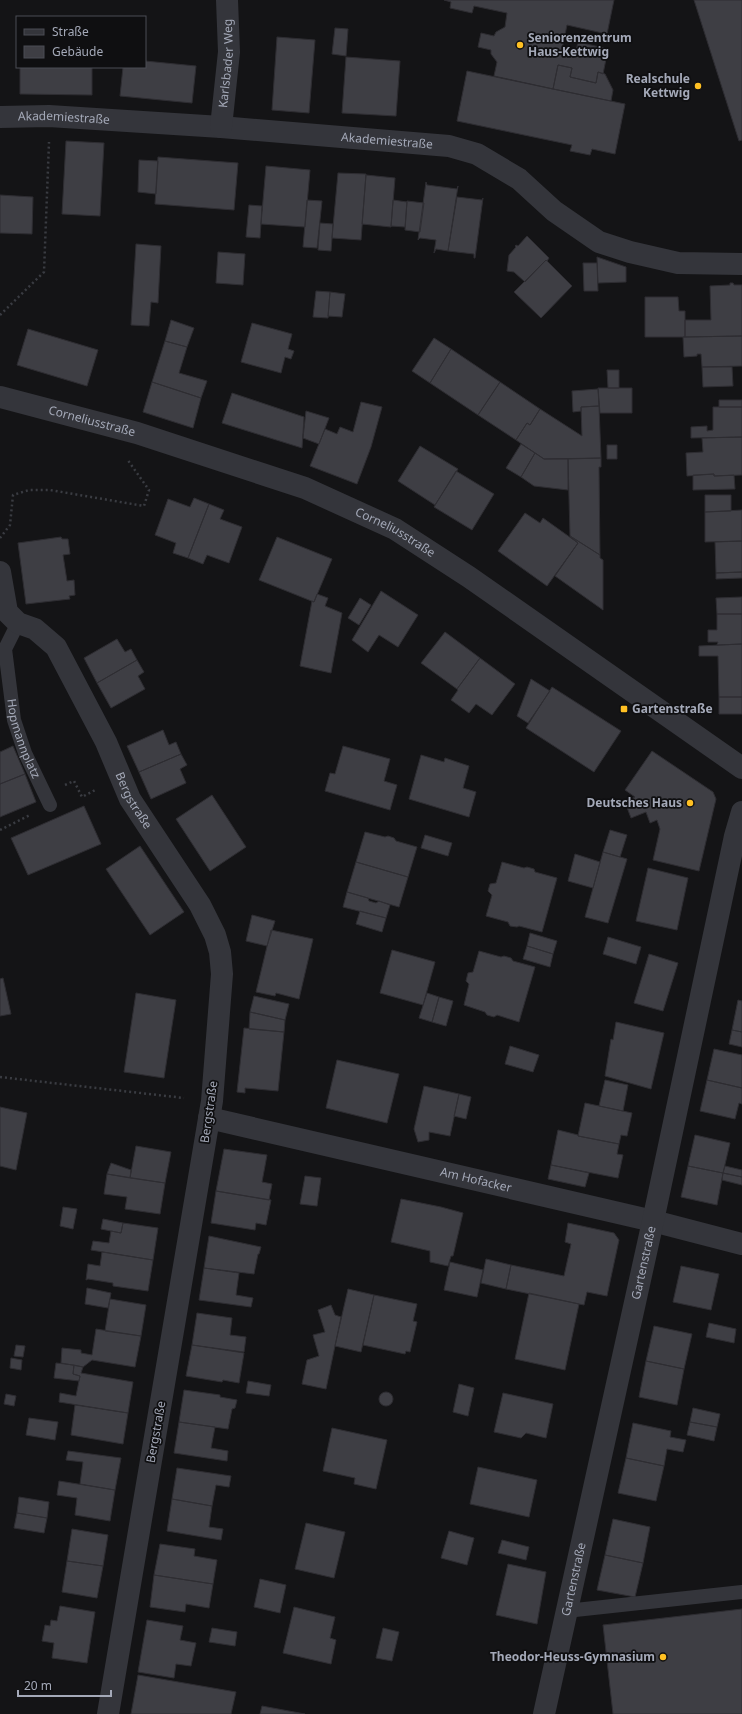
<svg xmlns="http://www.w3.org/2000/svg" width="742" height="1714" font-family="'Noto Sans',sans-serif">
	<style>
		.building { fill: #3e3e44; stroke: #2e2d32 }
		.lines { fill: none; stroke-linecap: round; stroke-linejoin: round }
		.path { stroke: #3a3c42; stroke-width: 2.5; stroke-dasharray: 2 3; stroke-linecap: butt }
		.service { stroke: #34353b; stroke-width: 14 }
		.minor { stroke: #34353b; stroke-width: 22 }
		.poi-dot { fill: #ffc023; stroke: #0f0f11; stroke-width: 1.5 }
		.labels { text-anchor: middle; stroke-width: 3.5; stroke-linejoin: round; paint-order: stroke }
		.poi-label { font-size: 12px; font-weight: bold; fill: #a4a9b8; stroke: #0f0f11; text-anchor: end }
		.street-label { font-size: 12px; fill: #a4a9b8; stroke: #0f0f11 }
	</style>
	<rect width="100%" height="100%" fill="#141416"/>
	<path class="building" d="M444 0H614L607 34 567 25 562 49 576 51 578 42 604 48 601 58 606 59 603 74 598 72 596 83 570 77 572 68 558 65 553 89 494 76 497 62 491 54V50L478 47 481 33 494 36 496 32 505 27 507 13 474 6 472 13 450 8 451 2Z
		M694 0H742V140L739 141Z
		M335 28 348 29 346 56 332 54Z
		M277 37 315 40 309 113 272 110Z
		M346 57 400 61 396 116 342 113Z
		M145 61 196 66 192 103 120 96 123 67H145Z
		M558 65 572 68 570 77 596 83 598 72 605 74 613 90 611 101 553 89Z
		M20 67H92V95L20 94Z
		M467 71 625 104 615 154 592 149 590 155 570 151 572 145 457 121Z
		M66 141 104 143 100 216 62 214Z
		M158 157 238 163 234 210 155 204Z
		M139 160 158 161 156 194 138 192Z
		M266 166 310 170 305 227 261 224Z
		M338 173 366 174 361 240 332 238Z
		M366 175 395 178 391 227 362 224Z
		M426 182 427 185 457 189 458 186 448 251 436 249 434 253 436 240 420 238 418 240Z
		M0 195 33 197 32 234 0 233Z
		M457 197 482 200 483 198 475 258H474V254L448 251Z
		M307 200 322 201 317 248 303 247Z
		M393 200 407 202 405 227 391 226Z
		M407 201 424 203 420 232 405 230Z
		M249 205 262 206 260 238 246 237Z
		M320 223 333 224 331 251 318 250Z
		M527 236 549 258 547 261 546 260 525 282 514 272 507 271 509 255 516 247 515 246 516 245 518 246Z
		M136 244 161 246 158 303 151 302 149 326 131 325Z
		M218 252 245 254 243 285 216 283Z
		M597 257 626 267V282L598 283Z
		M546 260 572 286 541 318 514 292Z
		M583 263H597L598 291H584Z
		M730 283H733L734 285H742V336L685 337V320H711L710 286 730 285Z
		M316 291 330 292 328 318 313 317Z
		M330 292 345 294 342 317 328 316Z
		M645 297H678L679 311H685V337H645Z
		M171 320 194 328 187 347 165 341Z
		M252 323 292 334 288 349 294 351 291 359 285 357 281 373 241 362Z
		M28 329 98 350 87 386 17 365Z
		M742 336V366L702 367 701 354H697V356L684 357 683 337Z
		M434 338 451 349 430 383 412 371Z
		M165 341 187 347 179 373 207 381 201 398 152 382Z
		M451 349 500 382 478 415 430 383Z
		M702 367H732L733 386 703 387Z
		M607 370H619V388H608Z
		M152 382 201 398 193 428 143 412Z
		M500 382 540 409 530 425 527 423 516 440 478 415Z
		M598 388H632V413H600Z
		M598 389 599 406 581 407V411L573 412 572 391Z
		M232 393 304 417 302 448 222 423Z
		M719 400H742V407H719Z
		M361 402 382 407 371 447 357 484 310 466 325 429 337 434 340 427 353 432Z
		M599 406 601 458 544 459 516 440 527 423 530 425 540 409 582 436 581 407Z
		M713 407H742V437L691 438V427L707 426V431L713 430Z
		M306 411 329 418 319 444 303 438Z
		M742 437V475L714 476V474L687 476 686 453 703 452 702 438Z
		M521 444 535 453 521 477 506 468Z
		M607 445H617V459H607Z
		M420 446 458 469 435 505 398 481Z
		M535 453 544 459H568V490L534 486 521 477Z
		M601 458V467H599L600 555 570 536 568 459Z
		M456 471 494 494 472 530 434 507Z
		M714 474V476L734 475 735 489 693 490V475Z
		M705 495H731V511L705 512Z
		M194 498 209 504 188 558 173 553 176 543 155 535 168 499 190 507Z
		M209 504 224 510 220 519 242 527 229 563 207 555 203 564 188 558Z
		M742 510V541L705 542V512Z
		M525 513 540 523 543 518 578 543 547 586 498 551Z
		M570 536 600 555V558L603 560V610L555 576 578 543Z
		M61 537 62 539H68L70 554 63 555 67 581 74 580 75 595 69 596 70 599 26 604 18 543Z
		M277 537 332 559 314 602 259 580Z
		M742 541V572L716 573 715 542Z
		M742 572V578L716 579V573Z
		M381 591 418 615 398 647 379 635 368 652 352 640Z
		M317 594 328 598 325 606 342 613 331 673 300 666 312 601 314 602Z
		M742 597V614H717L716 598Z
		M360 598 371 605 359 625 348 618Z
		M717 614H742V644L717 645 718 642H708V630H717Z
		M445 632 480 658 457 689 421 663Z
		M117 639 125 652 131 649 137 660 97 683 84 658Z
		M742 644V697H719L718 656H699V646Z
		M480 658 515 684 492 715 476 704 469 713 451 700 458 690 457 689Z
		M137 660 144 672 138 676 145 689 111 708 97 683Z
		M531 679 550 691 528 723 517 716Z
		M552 687 621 731 594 772 526 728Z
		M719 697H742V714H719Z
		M163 730 169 745 176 742 181 754 139 772 127 746Z
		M13 746 25 774 0 784V752Z
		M343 746 390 759 384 781 397 785 390 810 325 791 330 773 335 774Z
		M652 751 713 792 716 799 699 871 653 860 660 829 657 820 650 823 646 812 631 818 625 802 635 797 625 790Z
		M181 754 187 765 180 769 186 783 151 799 139 772Z
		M421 755 444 762 445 758 469 766 463 788 476 792 469 817 409 799Z
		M25 774 36 802 0 817V784Z
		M212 795 246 847 210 871 176 819Z
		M84 806 101 844 28 875 11 838Z
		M610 830 627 835 620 857 603 852Z
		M365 832 385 837 388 836 394 838 396 841 417 847 408 877 356 862Z
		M425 835 452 843 448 856 421 848Z
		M140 846 184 912 150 935 106 869Z
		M603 852 627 859 608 923 585 917Z
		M575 854 600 862 593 888 568 881Z
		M356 862 408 877 399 907 347 892Z
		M502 862 524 868 527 867 534 869 535 872 557 878 542 932 519 926 517 927 510 926 508 922 486 916 492 895 488 891 490 884 496 883Z
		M648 868 688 878 677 930 636 921Z
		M347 892 368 898 369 901 376 903 379 901 390 905 386 918 343 907Z
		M360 911 386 918 382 932 356 924Z
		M252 915 275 921 267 946 246 941Z
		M271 930 313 939 299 999 276 993 275 996 256 992Z
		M530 933 557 941 553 954 527 946Z
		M608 937 641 947 636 964 603 954Z
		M527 946 553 954 550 967 523 959Z
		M392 950 435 962 423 1005 380 993Z
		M479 951 501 957 504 956 511 958 513 961 535 967 519 1022 497 1015 494 1017 487 1015 485 1012 464 1005 469 984 466 981 468 973 473 972Z
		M649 954 678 963 663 1011 634 1003Z
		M3 978 11 1014 0 1016V979Z
		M136 993 176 1000 164 1078 124 1072Z
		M427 993 439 997 432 1022 419 1018Z
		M254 996 289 1004 285 1020 250 1012Z
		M439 997 453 1001 446 1026 432 1022Z
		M738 1000 742 1001V1032L732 1030Z
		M250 1012 285 1020 284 1032 249 1029Z
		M616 1022 664 1033 651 1089 605 1076 611 1039 613 1040Z
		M244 1028 284 1032 278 1091 245 1088V1093L237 1092Z
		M732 1030 742 1032V1047L729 1044Z
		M510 1046 539 1055 533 1072 505 1064Z
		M714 1049 742 1055V1088L707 1080Z
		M337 1060 399 1074 387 1123 326 1108Z
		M605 1080 628 1085 623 1111 599 1106Z
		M707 1080 742 1088V1104L739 1103 735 1119 700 1111Z
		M424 1086 459 1094 450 1136 429 1132V1140L418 1142 414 1129Z
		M459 1094 471 1097 466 1119 454 1116Z
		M585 1103 632 1113 627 1136 621 1135 619 1144 578 1136Z
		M0 1107 27 1113 16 1170 0 1166Z
		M558 1130 578 1135V1136L619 1144 617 1154 623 1155 618 1178 551 1165Z
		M695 1135 730 1143 723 1173 688 1166Z
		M136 1146 171 1152 165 1183 130 1178Z
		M224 1149 267 1155 262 1182 272 1184 269 1200 216 1191Z
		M111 1163 131 1170 130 1178 107 1174Z
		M551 1165 589 1173 585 1187 548 1179Z
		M688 1166 723 1173 717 1205 681 1197Z
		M725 1166 742 1170V1177L723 1173Z
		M723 1173 742 1177V1185L722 1180Z
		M107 1174 165 1183 160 1214 125 1209 127 1197 104 1194Z
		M305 1176 321 1178 317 1206 300 1204Z
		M216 1191 271 1200 266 1225 256 1223 255 1230 211 1223Z
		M401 1199 441 1207 463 1213 453 1256H451L448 1266 430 1262V1251L391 1242Z
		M63 1207 77 1209 73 1229 60 1226Z
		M103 1219 123 1223 121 1233 101 1229Z
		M123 1223 158 1228 153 1260 91 1250 93 1241 109 1243 111 1231 121 1233Z
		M568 1223 614 1233 619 1240 607 1296 587 1292 584 1305 506 1289 511 1265 564 1276 571 1244 565 1242Z
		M209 1236 261 1247 259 1254H258L254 1274 204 1268Z
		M102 1252 153 1260 148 1291 113 1286V1283L88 1279 86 1280 88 1264 100 1266Z
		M486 1259 511 1265 506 1289 481 1283Z
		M450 1262 483 1270 477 1297 444 1290Z
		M681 1266 719 1274 711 1310 673 1302Z
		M204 1268 239 1273 236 1295 253 1298 251 1307 199 1300Z
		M87 1288 111 1293 108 1308 85 1304Z
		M348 1289 374 1295 361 1352 335 1346Z
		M529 1293 579 1304 565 1370 515 1359Z
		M374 1295 417 1304 413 1321 417 1322 410 1352 406 1351 405 1354 363 1345Z
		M110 1299 146 1305 141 1336 105 1331Z
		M331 1305 335 1315 341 1317 326 1389 302 1384 307 1360 319 1356 313 1335 325 1332 318 1310Z
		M197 1313 232 1318 230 1335 246 1337 244 1352 192 1345Z
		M709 1323 736 1329 734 1343 706 1337Z
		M654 1326 692 1334 684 1369 646 1361Z
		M96 1329 141 1336 135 1367 92 1360 83 1367 61 1363 62 1348 81 1350V1353L92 1355Z
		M16 1345 25 1346 23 1357 14 1356Z
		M192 1345 244 1353 239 1383 223 1380 222 1382 186 1376Z
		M11 1358 22 1360 21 1370 10 1368Z
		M646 1361 684 1369 677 1405 639 1397Z
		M56 1363 74 1365 73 1374 80 1376 79 1381 54 1378Z
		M74 1365 83 1367 81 1373 133 1382 128 1413 59 1402 60 1393 76 1396 80 1376 73 1374Z
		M248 1381 271 1385 269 1396 246 1393Z
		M459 1384 474 1388 468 1416 453 1412Z
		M184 1390 220 1395V1397L237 1400 235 1408 232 1409 228 1429 179 1422Z
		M379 1399a7 7 0 1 1 14 0a7 7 0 1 1-14 0Z
		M503 1393 553 1404 546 1438 526 1433 521 1438 494 1432Z
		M6 1394 16 1396 14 1406 4 1404Z
		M75 1405 128 1413 123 1444 71 1435Z
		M693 1408 720 1414 717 1427 690 1422Z
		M29 1418 58 1422 55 1440 26 1435Z
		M179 1422 215 1427 211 1448 228 1451 227 1461 174 1453Z
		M690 1422 717 1427 714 1441 687 1435Z
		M633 1423 671 1431 670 1437 686 1440 683 1452 667 1449 664 1466 626 1458Z
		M332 1428 387 1440 376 1489 354 1484 355 1478 323 1471Z
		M68 1451 121 1458 115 1490 80 1484 83 1462 66 1460Z
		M626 1458 664 1466 656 1501 618 1493Z
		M478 1467 537 1480 529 1517 470 1504Z
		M177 1468 231 1476 229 1487 216 1485 212 1506 172 1499Z
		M59 1481 115 1490 110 1521 75 1515 77 1498 57 1495Z
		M19 1497 49 1502 47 1518 17 1513Z
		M172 1499 212 1506 209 1527 223 1529 221 1540 167 1531Z
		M17 1513 47 1518 44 1533 14 1528Z
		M613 1519 650 1527 643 1563 605 1555Z
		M306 1523 345 1532 334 1578 295 1569Z
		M72 1529 108 1535 103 1566 67 1561Z
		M449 1531 474 1538 467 1565 441 1558Z
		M502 1540 529 1547 526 1560 498 1553Z
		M160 1544 195 1549 194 1556 217 1560 213 1584 154 1575Z
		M605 1555 643 1563 635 1597 597 1590Z
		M67 1561 103 1566 97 1598 62 1592Z
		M508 1564 546 1572 537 1624 496 1615Z
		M154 1575 213 1584 209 1608 186 1604 185 1612 150 1607Z
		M260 1579 286 1585 280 1613 254 1607Z
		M60 1606 95 1612 87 1663 52 1658 54 1643 42 1641 45 1625 50 1626 51 1620 57 1621Z
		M294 1607 335 1617 330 1638 336 1640 331 1664 283 1653Z
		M742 1609V1714H613L603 1625Z
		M147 1620 183 1626 180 1640 196 1643 191 1666 176 1664 174 1678 138 1672Z
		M212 1628 237 1632 235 1646 209 1642Z
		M383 1628 399 1632 392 1661 376 1658Z
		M138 1675 236 1692 231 1714H131Z
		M262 1706 305 1714H260Z"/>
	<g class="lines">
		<path class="path" d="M0 315 44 272 49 142
			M0 538 10 525 13 495 29 490H50L144 506 149 490 127 459
			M65 785 74 781 82 797 97 789
			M0 830 30 815
			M0 1077 184 1098"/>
		<g class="service">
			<path id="s1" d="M18 623 5 649 14 720 25 753 50 805"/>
			<path d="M566 1611 742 1592"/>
		</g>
		<g class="minor">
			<path id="s2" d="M0 117 49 116 221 127 449 146 477 154 519 179 554 211 599 242 630 252 678 263 742 264"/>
			<path id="s3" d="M221 127 229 52 227 0"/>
			<path id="s4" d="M0 397 137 433 305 488 395 529 469 577 742 768"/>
			<path id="s5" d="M0 572 7 612 18 623 35 629 56 647 106 742 130 799 200 905 215 935 220 952 222 974 212 1101 108 1714"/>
			<path id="s6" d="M209 1118 653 1221 742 1244"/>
			<path id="s7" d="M544 1714 653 1221 735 836 742 812"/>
		</g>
	</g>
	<g class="poi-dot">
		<circle cx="520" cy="45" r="4"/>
		<circle cx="698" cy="86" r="4"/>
		<rect x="620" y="705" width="8" height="8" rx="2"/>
		<circle cx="690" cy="803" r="4"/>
		<circle cx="663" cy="1657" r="4"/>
	</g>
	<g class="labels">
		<g class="poi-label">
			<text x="528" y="42" text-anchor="start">Seniorenzentrum<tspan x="528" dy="14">Haus-Kettwig</tspan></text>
			<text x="690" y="83">Realschule<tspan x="690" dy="14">Kettwig</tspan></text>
			<text x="632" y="713" text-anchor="start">Gartenstraße</text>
			<text x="682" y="807">Deutsches Haus</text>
			<text x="655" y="1661">Theodor-Heuss-Gymnasium</text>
		</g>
		<g class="street-label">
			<text dy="4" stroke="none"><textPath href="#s3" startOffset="64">Karlsbader Weg</textPath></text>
			<text dy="4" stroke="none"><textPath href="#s2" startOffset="64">Akademiestraße</textPath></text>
			<text dy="4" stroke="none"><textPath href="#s2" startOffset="388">Akademiestraße</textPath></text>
			<text dy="4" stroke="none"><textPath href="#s4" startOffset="95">Corneliusstraße</textPath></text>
			<text dy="4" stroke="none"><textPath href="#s4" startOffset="419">Corneliusstraße</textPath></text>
			<text dy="4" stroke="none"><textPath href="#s1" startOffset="121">Hopmannplatz</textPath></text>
			<text dy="4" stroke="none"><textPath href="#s5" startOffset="274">Bergstraße</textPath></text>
			<text transform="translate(209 1112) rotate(-82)" y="4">Bergstraße</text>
			<text dy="4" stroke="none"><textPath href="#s6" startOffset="274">Am Hofacker</textPath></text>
			<text dy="4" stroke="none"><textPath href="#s7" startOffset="462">Gartenstraße</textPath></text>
			<text transform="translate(156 1432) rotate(-80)" y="4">Bergstraße</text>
			<text dy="4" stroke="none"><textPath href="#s7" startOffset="138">Gartenstraße</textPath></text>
		</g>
	</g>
	<rect x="16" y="16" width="130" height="52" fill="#0f0f11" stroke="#4b4d54"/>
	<rect x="24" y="29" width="20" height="6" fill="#34353b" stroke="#4b4d54"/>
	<text x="52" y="36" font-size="12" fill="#a4a9b8">Straße</text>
	<rect x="24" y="46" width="20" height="12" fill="#3e3e44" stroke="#4b4d54"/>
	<text x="52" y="56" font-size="12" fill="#a4a9b8">Gebäude</text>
	<path d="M18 1690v6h93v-6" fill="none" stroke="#a4a9b8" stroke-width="2"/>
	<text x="24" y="1690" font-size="12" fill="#a4a9b8" stroke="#0f0f11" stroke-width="3" paint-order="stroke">20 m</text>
</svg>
